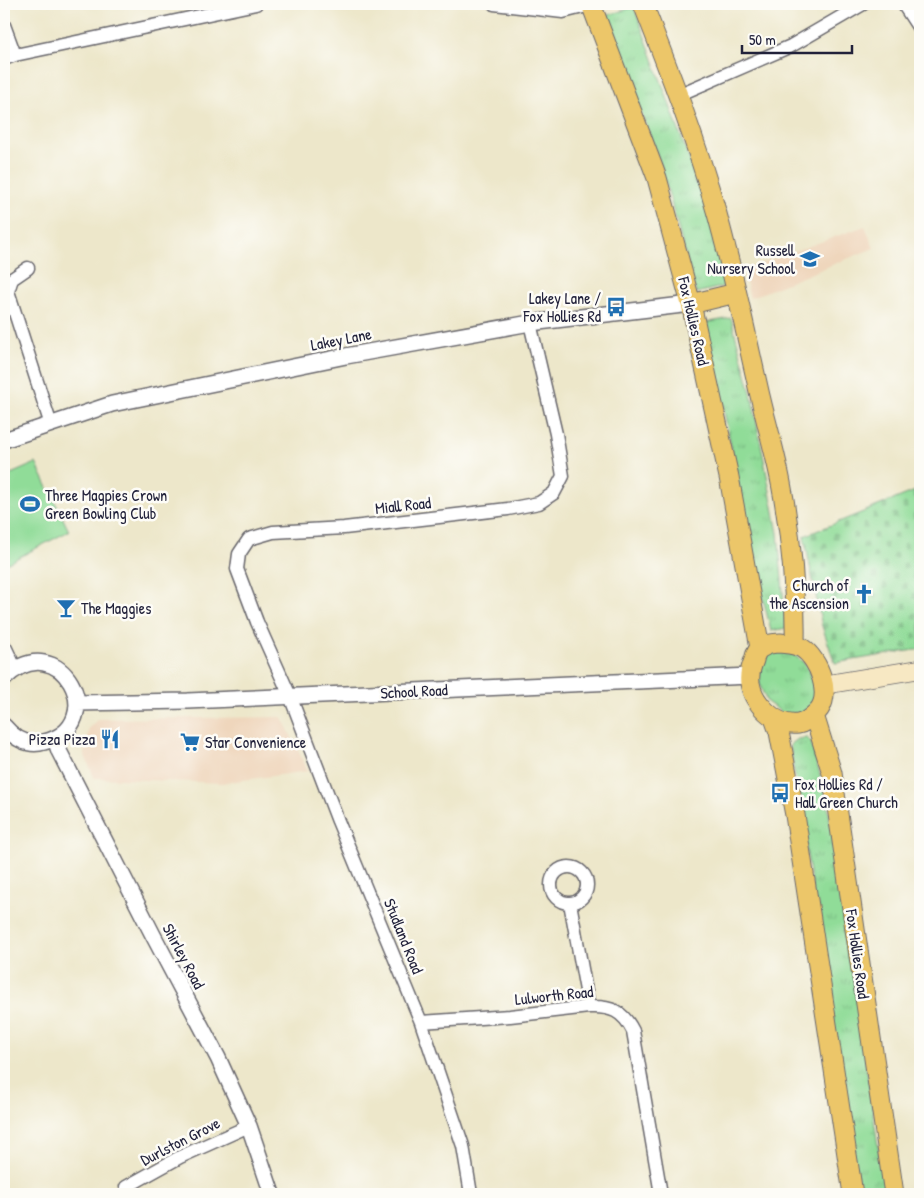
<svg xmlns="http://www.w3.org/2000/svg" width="924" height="1198" font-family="'Patrick Hand',sans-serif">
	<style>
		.built { fill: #efd6bc }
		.grass { fill: url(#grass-tufts); stroke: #597f6a }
		.cemetery { fill: url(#cemetery-stones); stroke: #597f6a }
		.pitch { fill: #90dc98; stroke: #597f6a }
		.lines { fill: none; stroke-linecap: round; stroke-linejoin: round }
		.minor-casing { stroke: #69676d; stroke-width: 15 }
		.tertiary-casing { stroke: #69676d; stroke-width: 18 }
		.secondary-casing { stroke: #69676d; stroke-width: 20 }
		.primary-casing { stroke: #69676d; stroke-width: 21 }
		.minor { stroke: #fff; stroke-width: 12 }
		.tertiary { stroke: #fff; stroke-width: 15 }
		.secondary { stroke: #f7e8c3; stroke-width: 18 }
		.primary { stroke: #ecc669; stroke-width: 19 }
		.labels { text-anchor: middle; stroke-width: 5; stroke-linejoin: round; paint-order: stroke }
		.poi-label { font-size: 16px; fill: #22223b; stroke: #fdfcf7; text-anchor: end }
		.street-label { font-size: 16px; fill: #22223b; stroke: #fdfcf7 }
	</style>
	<defs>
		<pattern id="grass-tufts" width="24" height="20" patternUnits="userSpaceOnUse" patternTransform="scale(1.25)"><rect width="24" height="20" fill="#90dc98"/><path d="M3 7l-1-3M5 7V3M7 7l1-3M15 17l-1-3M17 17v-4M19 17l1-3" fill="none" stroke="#7cbc84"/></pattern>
		<pattern id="cemetery-stones" width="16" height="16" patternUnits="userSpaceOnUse" patternTransform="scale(1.25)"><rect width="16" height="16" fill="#90dc98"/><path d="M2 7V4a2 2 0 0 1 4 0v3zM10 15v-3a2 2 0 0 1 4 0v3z" fill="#7cbc84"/></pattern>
	</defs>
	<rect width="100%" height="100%" fill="#fdfcf7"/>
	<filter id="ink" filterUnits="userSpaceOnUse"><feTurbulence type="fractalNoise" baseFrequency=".02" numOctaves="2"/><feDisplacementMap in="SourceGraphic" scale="10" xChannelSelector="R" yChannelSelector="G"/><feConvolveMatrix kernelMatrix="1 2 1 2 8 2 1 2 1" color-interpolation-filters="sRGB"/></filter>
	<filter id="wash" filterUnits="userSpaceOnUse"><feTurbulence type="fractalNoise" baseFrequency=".0096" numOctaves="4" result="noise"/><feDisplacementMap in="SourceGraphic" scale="20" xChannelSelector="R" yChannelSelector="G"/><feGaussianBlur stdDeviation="1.12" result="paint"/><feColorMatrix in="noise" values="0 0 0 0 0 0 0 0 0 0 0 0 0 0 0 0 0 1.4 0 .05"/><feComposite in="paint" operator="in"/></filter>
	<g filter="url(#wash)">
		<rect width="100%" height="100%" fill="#ede7ca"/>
		<path class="built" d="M865 226 874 248 750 298 743 270Z
			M282 717 308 771 222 783 94 778 84 753 89 728 98 719Z"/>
		<path class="grass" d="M634 7 710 216 725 286 696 293 660 162 605 16Z
			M731 318 751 393 778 533 786 628 771 631C745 530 729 425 705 323Z
			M778 648C787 652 795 655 803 662 812 671 819 695 810 707 806 710 800 713 796 716L783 713 767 702 761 688 757 673 765 653Z
			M807 738 811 742 827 800 885 1194H860L790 745 798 739Z"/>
		<path class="cemetery" d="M920 489V649L835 663 822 626 804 536Z"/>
		<path class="pitch" d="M36 463 69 531 4 565V477Z"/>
	</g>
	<g filter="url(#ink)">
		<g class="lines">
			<defs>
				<path id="minor" d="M494 4 563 12 591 5
					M903 4 920 30
					M4 25 15 55
					M4 59 15 55 256 4
					M678 95 791 46 863 4
					M28 268 12 279 8 291 51 425
					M551 885a18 18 0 1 1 36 0a18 18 0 1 1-36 0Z
					M570 903 589 1007
					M421 1022 510 1016 589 1007C611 1006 623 1011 633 1031L661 1194
					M126 1187 180 1157 249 1126
					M471 1194 463 1146 421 1022 338 821 290 696 257 622 237 569 239 554 249 539 273 532 344 528 508 509 539 503 554 493 563 476 556 434 530 323"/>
				<path id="tertiary" d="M4 440 112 404 346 356 530 323 691 304
					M4 648 14 669
					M4 679C60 623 113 725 44 742 28 747 14 738 4 726
					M77 703 188 701 750 676
					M55 739 59 751 153 935 218 1058 249 1126 272 1194"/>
				<path id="secondary" d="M823 685 920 669"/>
				<path id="primary" d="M591 4 657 178 691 304 729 477 760 648
					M643 4C670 73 697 143 717 214 733 271 745 330 758 387 765 419 775 451 781 483 791 535 796 591 795 645
					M691 304 736 293
					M780 643C787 644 795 644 802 648 819 659 833 696 817 712 812 717 805 723 798 724 776 727 753 703 750 683 749 675 751 667 754 660 755 655 757 650 761 648 767 644 773 643 780 643Z
					M814 715 832 773 894 1194
					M774 718 779 732 795 815 853 1194"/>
			</defs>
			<use href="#minor" class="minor-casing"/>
			<use href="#tertiary" class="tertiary-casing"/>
			<use href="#secondary" class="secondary-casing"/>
			<use href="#primary" class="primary-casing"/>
			<use href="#minor" class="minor"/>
			<use href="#tertiary" class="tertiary"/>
			<use href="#secondary" class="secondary"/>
			<use href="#primary" class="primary"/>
		</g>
	</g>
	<defs>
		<symbol id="school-bare" viewBox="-9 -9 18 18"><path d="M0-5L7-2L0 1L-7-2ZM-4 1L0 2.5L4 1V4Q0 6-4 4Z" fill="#1f6fb2" stroke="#fdfcf7" stroke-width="2.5" paint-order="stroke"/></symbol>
		<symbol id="bus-bare" viewBox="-9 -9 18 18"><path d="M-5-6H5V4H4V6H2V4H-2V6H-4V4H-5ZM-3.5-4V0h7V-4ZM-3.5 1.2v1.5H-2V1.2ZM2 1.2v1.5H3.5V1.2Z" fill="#1f6fb2" stroke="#fdfcf7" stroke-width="2.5" paint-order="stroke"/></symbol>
		<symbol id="stadium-bare" viewBox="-9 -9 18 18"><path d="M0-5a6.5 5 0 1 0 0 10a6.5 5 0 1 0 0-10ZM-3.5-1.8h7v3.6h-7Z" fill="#1f6fb2" stroke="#fdfcf7" stroke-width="2.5" paint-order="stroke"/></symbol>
		<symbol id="church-bare" viewBox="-9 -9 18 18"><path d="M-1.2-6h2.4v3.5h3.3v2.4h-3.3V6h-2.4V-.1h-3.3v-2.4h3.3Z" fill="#1f6fb2" stroke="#fdfcf7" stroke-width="2.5" paint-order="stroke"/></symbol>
		<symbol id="bar-bare" viewBox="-9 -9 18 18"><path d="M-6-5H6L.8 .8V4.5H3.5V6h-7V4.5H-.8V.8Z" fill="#1f6fb2" stroke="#fdfcf7" stroke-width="2.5" paint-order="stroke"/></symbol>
		<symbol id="restaurant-bare" viewBox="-9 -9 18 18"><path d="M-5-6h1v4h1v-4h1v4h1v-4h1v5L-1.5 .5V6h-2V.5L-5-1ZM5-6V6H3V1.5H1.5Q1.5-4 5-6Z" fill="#1f6fb2" stroke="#fdfcf7" stroke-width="2.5" paint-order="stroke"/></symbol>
		<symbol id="supermarket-bare" viewBox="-9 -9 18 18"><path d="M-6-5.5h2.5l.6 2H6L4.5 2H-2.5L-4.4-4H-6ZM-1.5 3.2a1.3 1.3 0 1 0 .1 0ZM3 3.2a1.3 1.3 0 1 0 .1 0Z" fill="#1f6fb2" stroke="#fdfcf7" stroke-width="2.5" paint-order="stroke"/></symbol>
	</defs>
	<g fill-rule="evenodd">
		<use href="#school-bare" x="796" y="245" width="28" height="28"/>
		<use href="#bus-bare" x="602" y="293" width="28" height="28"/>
		<use href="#stadium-bare" x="16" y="490" width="28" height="28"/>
		<use href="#church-bare" x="850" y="580" width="28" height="28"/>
		<use href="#bar-bare" x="52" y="594" width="28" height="28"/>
		<use href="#restaurant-bare" x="96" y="725" width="28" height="28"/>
		<use href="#supermarket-bare" x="176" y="728" width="28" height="28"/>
		<use href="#bus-bare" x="766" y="779" width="28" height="28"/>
	</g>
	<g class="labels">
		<g class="poi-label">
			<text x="795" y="256">Russell<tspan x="795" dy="18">Nursery School</tspan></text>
			<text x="601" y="304">Lakey Lane /<tspan x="601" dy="18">Fox Hollies Rd</tspan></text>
			<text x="45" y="501" text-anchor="start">Three Magpies Crown<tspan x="45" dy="18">Green Bowling Club</tspan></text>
			<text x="849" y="591">Church of<tspan x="849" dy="18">the Ascension</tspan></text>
			<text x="81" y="614" text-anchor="start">The Maggies</text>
			<text x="95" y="745">Pizza Pizza</text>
			<text x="205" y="748" text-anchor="start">Star Convenience</text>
			<text x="795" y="790" text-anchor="start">Fox Hollies Rd /<tspan x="795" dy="18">Hall Green Church</tspan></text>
		</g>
		<g class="street-label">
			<text transform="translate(694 321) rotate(77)" y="6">Fox Hollies Road</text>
			<text transform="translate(341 339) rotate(-11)" y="6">Lakey Lane</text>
			<text transform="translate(403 505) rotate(-6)" y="6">Miall Road</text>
			<text transform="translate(414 691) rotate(-3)" y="6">School Road</text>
			<text transform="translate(404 936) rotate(68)" y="6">Studland Road</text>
			<text transform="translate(858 954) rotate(82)" y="6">Fox Hollies Road</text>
			<text transform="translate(184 956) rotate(62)" y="6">Shirley Road</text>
			<text transform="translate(554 995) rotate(-6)" y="6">Lulworth Road</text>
			<text transform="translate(180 1141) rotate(-27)" y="6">Durlston Grove</text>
		</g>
	</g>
	<rect width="924" height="1198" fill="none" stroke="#fdfcf7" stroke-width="20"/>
	<path d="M742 45v8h110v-8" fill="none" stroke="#22223b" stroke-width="2.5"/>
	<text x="749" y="45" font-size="15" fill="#22223b" stroke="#fdfcf7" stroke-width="4" paint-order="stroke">50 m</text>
</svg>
